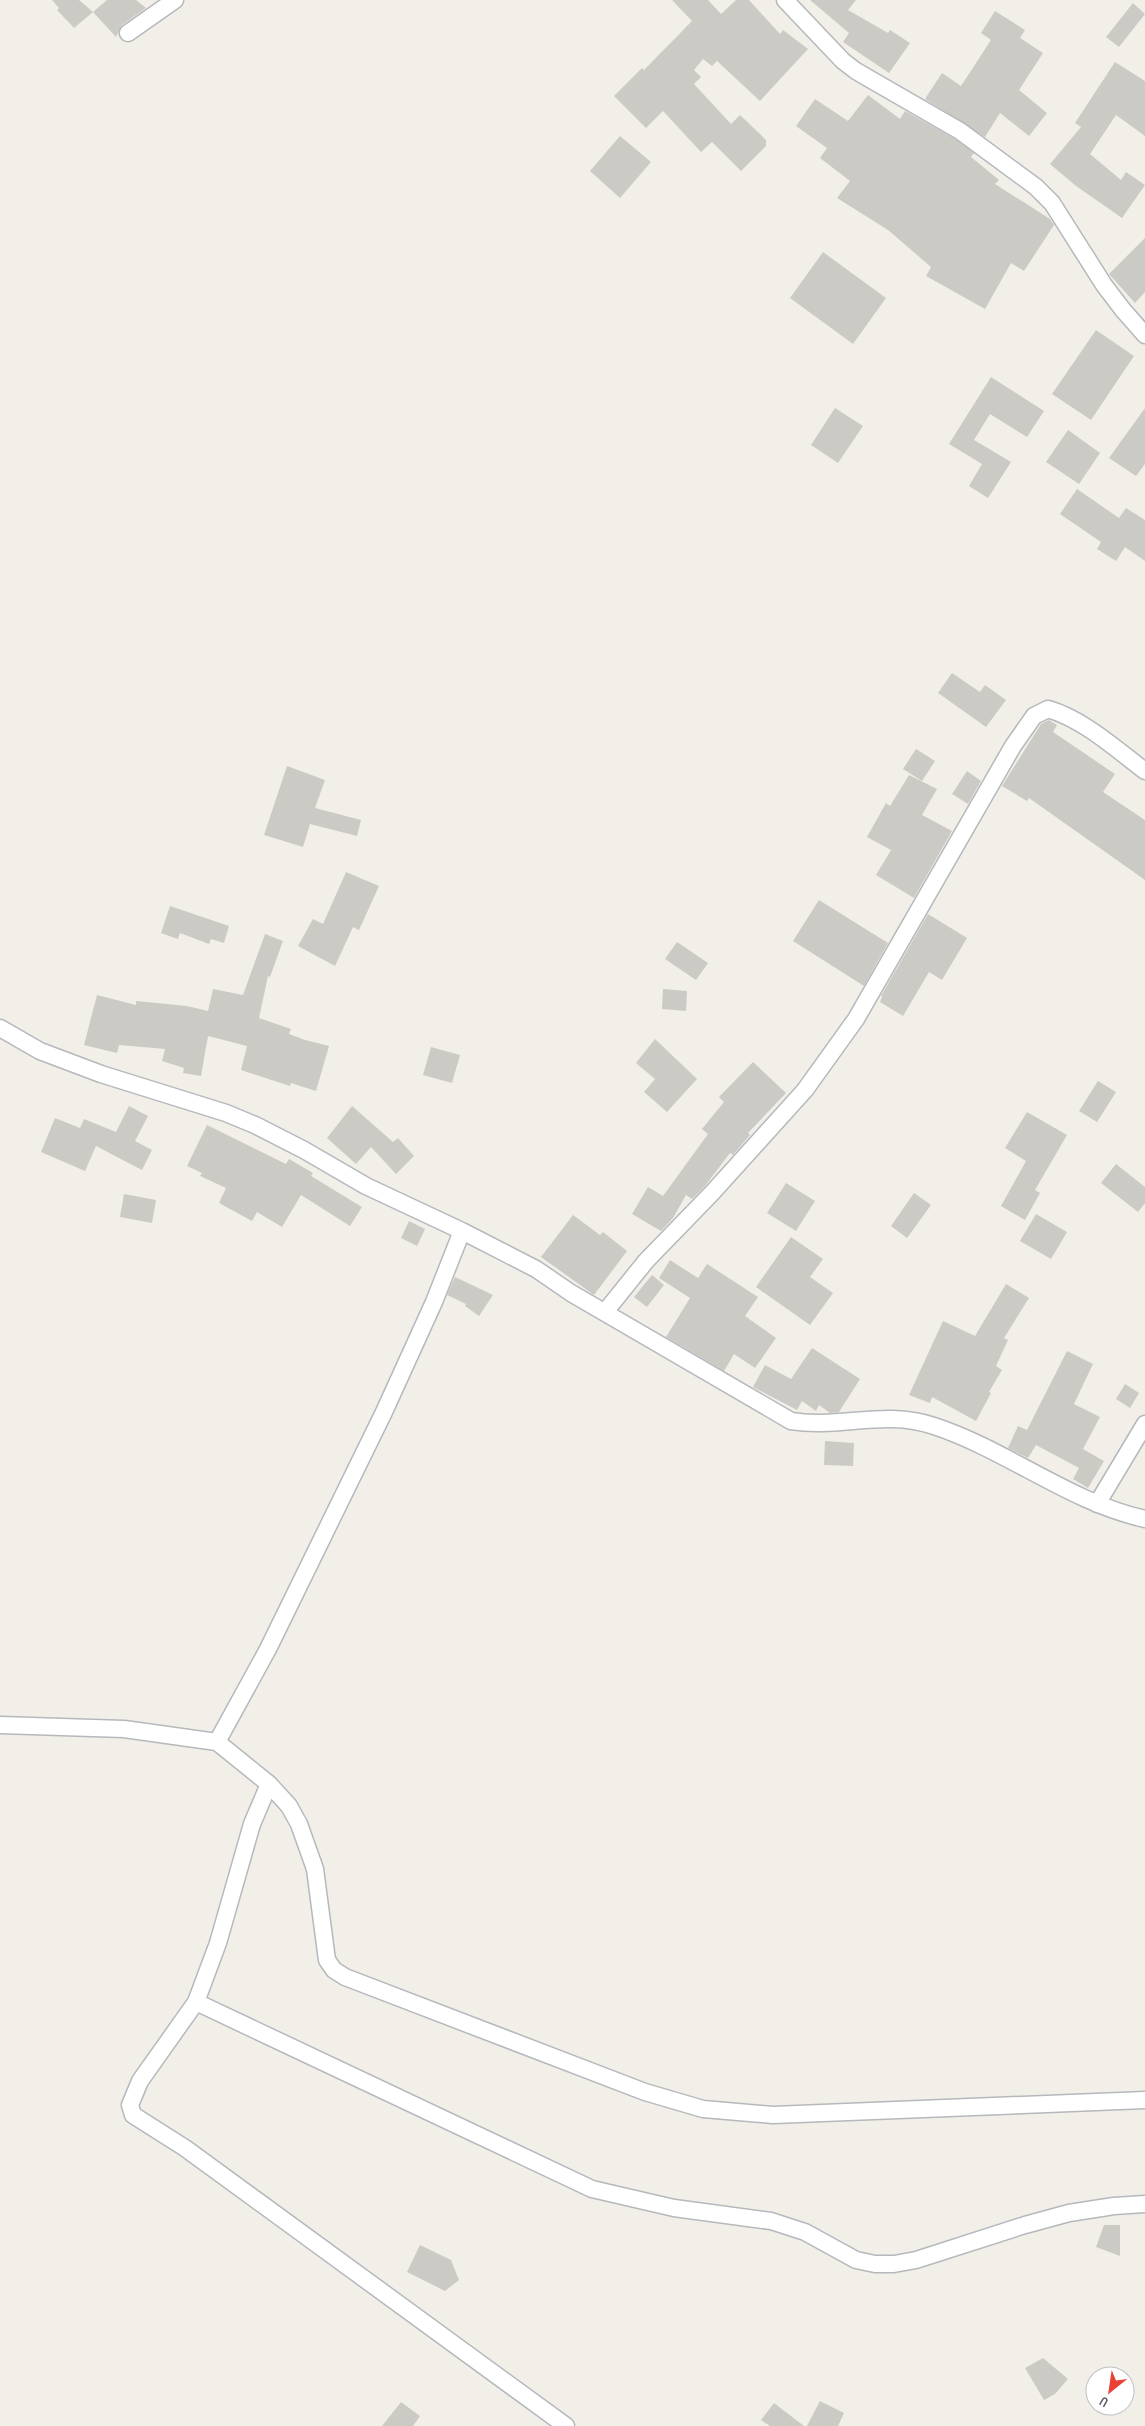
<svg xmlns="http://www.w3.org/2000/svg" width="1145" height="2426" font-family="'Sofia Sans Condensed',sans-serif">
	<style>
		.building { fill: #cccac5 }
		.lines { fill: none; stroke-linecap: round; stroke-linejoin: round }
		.minor-casing { stroke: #b5b8bc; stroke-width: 19 }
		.minor { stroke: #fff; stroke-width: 16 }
	</style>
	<rect width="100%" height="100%" fill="#f1efe8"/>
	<path class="building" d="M52 0H79L93 12 74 28 57 10 59 8Z
		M107 0H136L146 8 122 25 116 37 93 12Z
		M672 0H708L721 14 736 0H749L780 34 783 30 808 49 760 101 717 61 712 66 703 59 694 70 701 77 694 84 731 124 740 115 766 140V146L741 171 712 142 701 152 663 111 646 128 614 96 642 68 644 70 692 21Z
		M810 0H856L848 10 888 33 890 30 910 43 889 73 843 42 849 33Z
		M1133 3 1145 14 1119 47 1106 37Z
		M995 11 1025 30 1020 38 1043 53 1019 90 1047 113 1029 136 1000 113 985 137 925 99 942 73 961 86 991 40 981 33Z
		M1115 62 1145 81V136L1116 115 1090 154 1121 180 1126 172 1145 185 1122 218 1076 186 1050 164 1081 127 1075 123Z
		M868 95 900 119 905 111 955 139 974 153 971 157 999 180 995 184 1050 219 1054 225 1024 271 1011 263 985 309 926 276 931 267 888 230 837 198 850 181 820 158 827 148 796 126 815 99 848 121Z
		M620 136 651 162 620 198 590 171Z
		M1145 238V292L1135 303 1109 274Z
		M823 252 886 298 853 344 790 298Z
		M1096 330 1134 356 1091 420 1052 394Z
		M991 377 1044 411 1027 437 990 414 974 440 1011 462 988 498 969 486 982 464 949 444Z
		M835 408 863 426 838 463 811 445Z
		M1145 408V464L1136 476 1109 458Z
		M1068 430 1100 453 1079 484 1046 462Z
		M1077 489 1119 518 1126 508 1145 520V561L1125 547 1116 561 1097 549 1101 542 1060 514Z
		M952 673 980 692 985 685 1006 700 986 727 938 693Z
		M1049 720 1057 725 1053 732 1115 774 1103 792 1145 820V880L1029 798 1027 801 1002 786 1041 724Z
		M916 749 935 761 922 781 903 769Z
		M287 766 325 780 315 808 361 820 357 836 310 824 303 847 264 835Z
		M967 771 981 781 968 804 952 794Z
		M909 775 937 789 922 815 952 831 914 898 876 875 891 850 867 837 886 803 890 806Z
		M346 872 379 886 359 930 353 927 335 966 298 946 313 919 323 924Z
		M819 900 888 943 864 986 793 941Z
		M170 906 229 926 224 943 211 939 209 944 180 933 178 939 161 933Z
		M928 914 967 938 942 980 929 972 903 1016 880 1002 882 997 881 996Z
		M265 934 283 941 270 977 268 976 259 1018 291 1029 289 1034 305 1040 329 1046 316 1091 291 1083 290 1086 241 1070 247 1046 208 1036 201 1076 183 1073 184 1068 162 1061 165 1049 119 1045 117 1053 84 1045 97 995 136 1005V1001L187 1006 208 1011 213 989 243 995Z
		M677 942 708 963 696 980 665 959Z
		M663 989 687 991 686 1011 662 1009Z
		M655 1039 697 1079 667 1112 644 1092 655 1079 636 1063Z
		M431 1047 460 1055 452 1083 423 1075Z
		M753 1062 786 1093 748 1133 750 1135 733 1155 730 1153 705 1186 692 1199 686 1195 673 1218 661 1231 632 1214 648 1187 663 1196 708 1134 702 1129 724 1102 719 1097Z
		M1098 1081 1116 1092 1097 1122 1079 1111Z
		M129 1106 148 1116 135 1141 152 1150 142 1170 96 1146 85 1171 41 1152 55 1118 80 1128 84 1119 116 1132Z
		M352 1106 393 1142 398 1138 414 1156 396 1174 371 1147 356 1164 327 1138Z
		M1027 1112 1067 1135 1035 1190 1040 1193 1025 1220 1001 1206 1026 1161 1005 1148Z
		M207 1125 286 1164 289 1159 313 1173 311 1176 362 1207 350 1226 301 1195 282 1227 257 1212 252 1221 219 1203 226 1188 200 1176 202 1173 187 1166Z
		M1116 1164 1145 1187V1203L1138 1212 1101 1183Z
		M786 1183 815 1201 796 1231 767 1213Z
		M914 1193 931 1205 907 1238 891 1226Z
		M124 1194 156 1200 152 1223 120 1217Z
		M1036 1214 1067 1232 1051 1259 1020 1241Z
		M573 1215 600 1235 603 1232 627 1251 594 1295 541 1257Z
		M409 1221 425 1229 417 1246 401 1238Z
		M791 1237 823 1259 810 1277 833 1293 810 1325 756 1287Z
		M670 1260 698 1278 707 1264 758 1297 745 1316 776 1338 755 1368 734 1354 724 1371 666 1337 690 1298 659 1278Z
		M652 1275 664 1285 647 1307 634 1297Z
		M455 1277 493 1295 479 1316 465 1306 466 1304 447 1295Z
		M1006 1284 1029 1298 1004 1338 1008 1340 996 1366 1002 1370 989 1392 991 1393 976 1421 932 1397 930 1403 909 1395 943 1321 975 1336Z
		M812 1348 860 1379 839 1412 830 1413 819 1405 816 1411 802 1401 797 1410 753 1387 765 1365 791 1379Z
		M1067 1351 1093 1364 1074 1404 1100 1417 1083 1449 1104 1461 1088 1488 1073 1479 1079 1468 1036 1445 1028 1458 1008 1448 1018 1426 1027 1430Z
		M1125 1384 1139 1393 1130 1408 1116 1399Z
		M825 1441 854 1443 853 1466 824 1465Z
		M1104 2225H1120V2256L1096 2247Z
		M420 2245 451 2260 459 2280 445 2291 407 2272Z
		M1043 2358 1068 2379 1055 2394 1044 2400 1025 2368Z
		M820 2401 844 2413 838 2426H807Z
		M401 2402 420 2416 413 2426H382Z
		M774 2403 804 2426H770L761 2420Z"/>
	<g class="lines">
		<defs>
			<path id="minor" d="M785 0 843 61 856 71 960 131 1036 187 1052 203 1104 285 1123 310 1145 335
				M128 33 175 0
				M0 1028 40 1051 101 1074 226 1113 255 1125 304 1150 366 1186 462 1231
				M605 1312 646 1261 712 1193 805 1090 856 1019 1013 746 1034 716 1048 709C1083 719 1116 749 1145 771
				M1097 1504 1145 1424
				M0 1725 124 1729 217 1742 269 1784 289 1806 299 1824 315 1869 327 1960 334 1970 345 1977 645 2092 703 2109 773 2115 1145 2100
				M217 1742 268 1649 384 1412 434 1302 462 1231 536 1269 571 1293 791 1421C840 1429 885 1409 934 1426 1007 1450 1069 1502 1145 1519
				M269 1784 252 1824 218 1943 196 2002 140 2081 130 2105 133 2115 185 2148 566 2426
				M196 2002 592 2189 674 2208 771 2221 805 2232 856 2260 875 2264H894L916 2260 1025 2225 1069 2213 1114 2206 1145 2204"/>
		</defs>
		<use href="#minor" class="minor-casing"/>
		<use href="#minor" class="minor"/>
	</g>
	<g transform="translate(1110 2391) rotate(210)"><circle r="24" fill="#ffffff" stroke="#bfc1c3"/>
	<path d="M0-4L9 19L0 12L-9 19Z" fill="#ea4335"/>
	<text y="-8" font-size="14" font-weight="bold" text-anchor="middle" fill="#5f6368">U</text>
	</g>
</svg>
